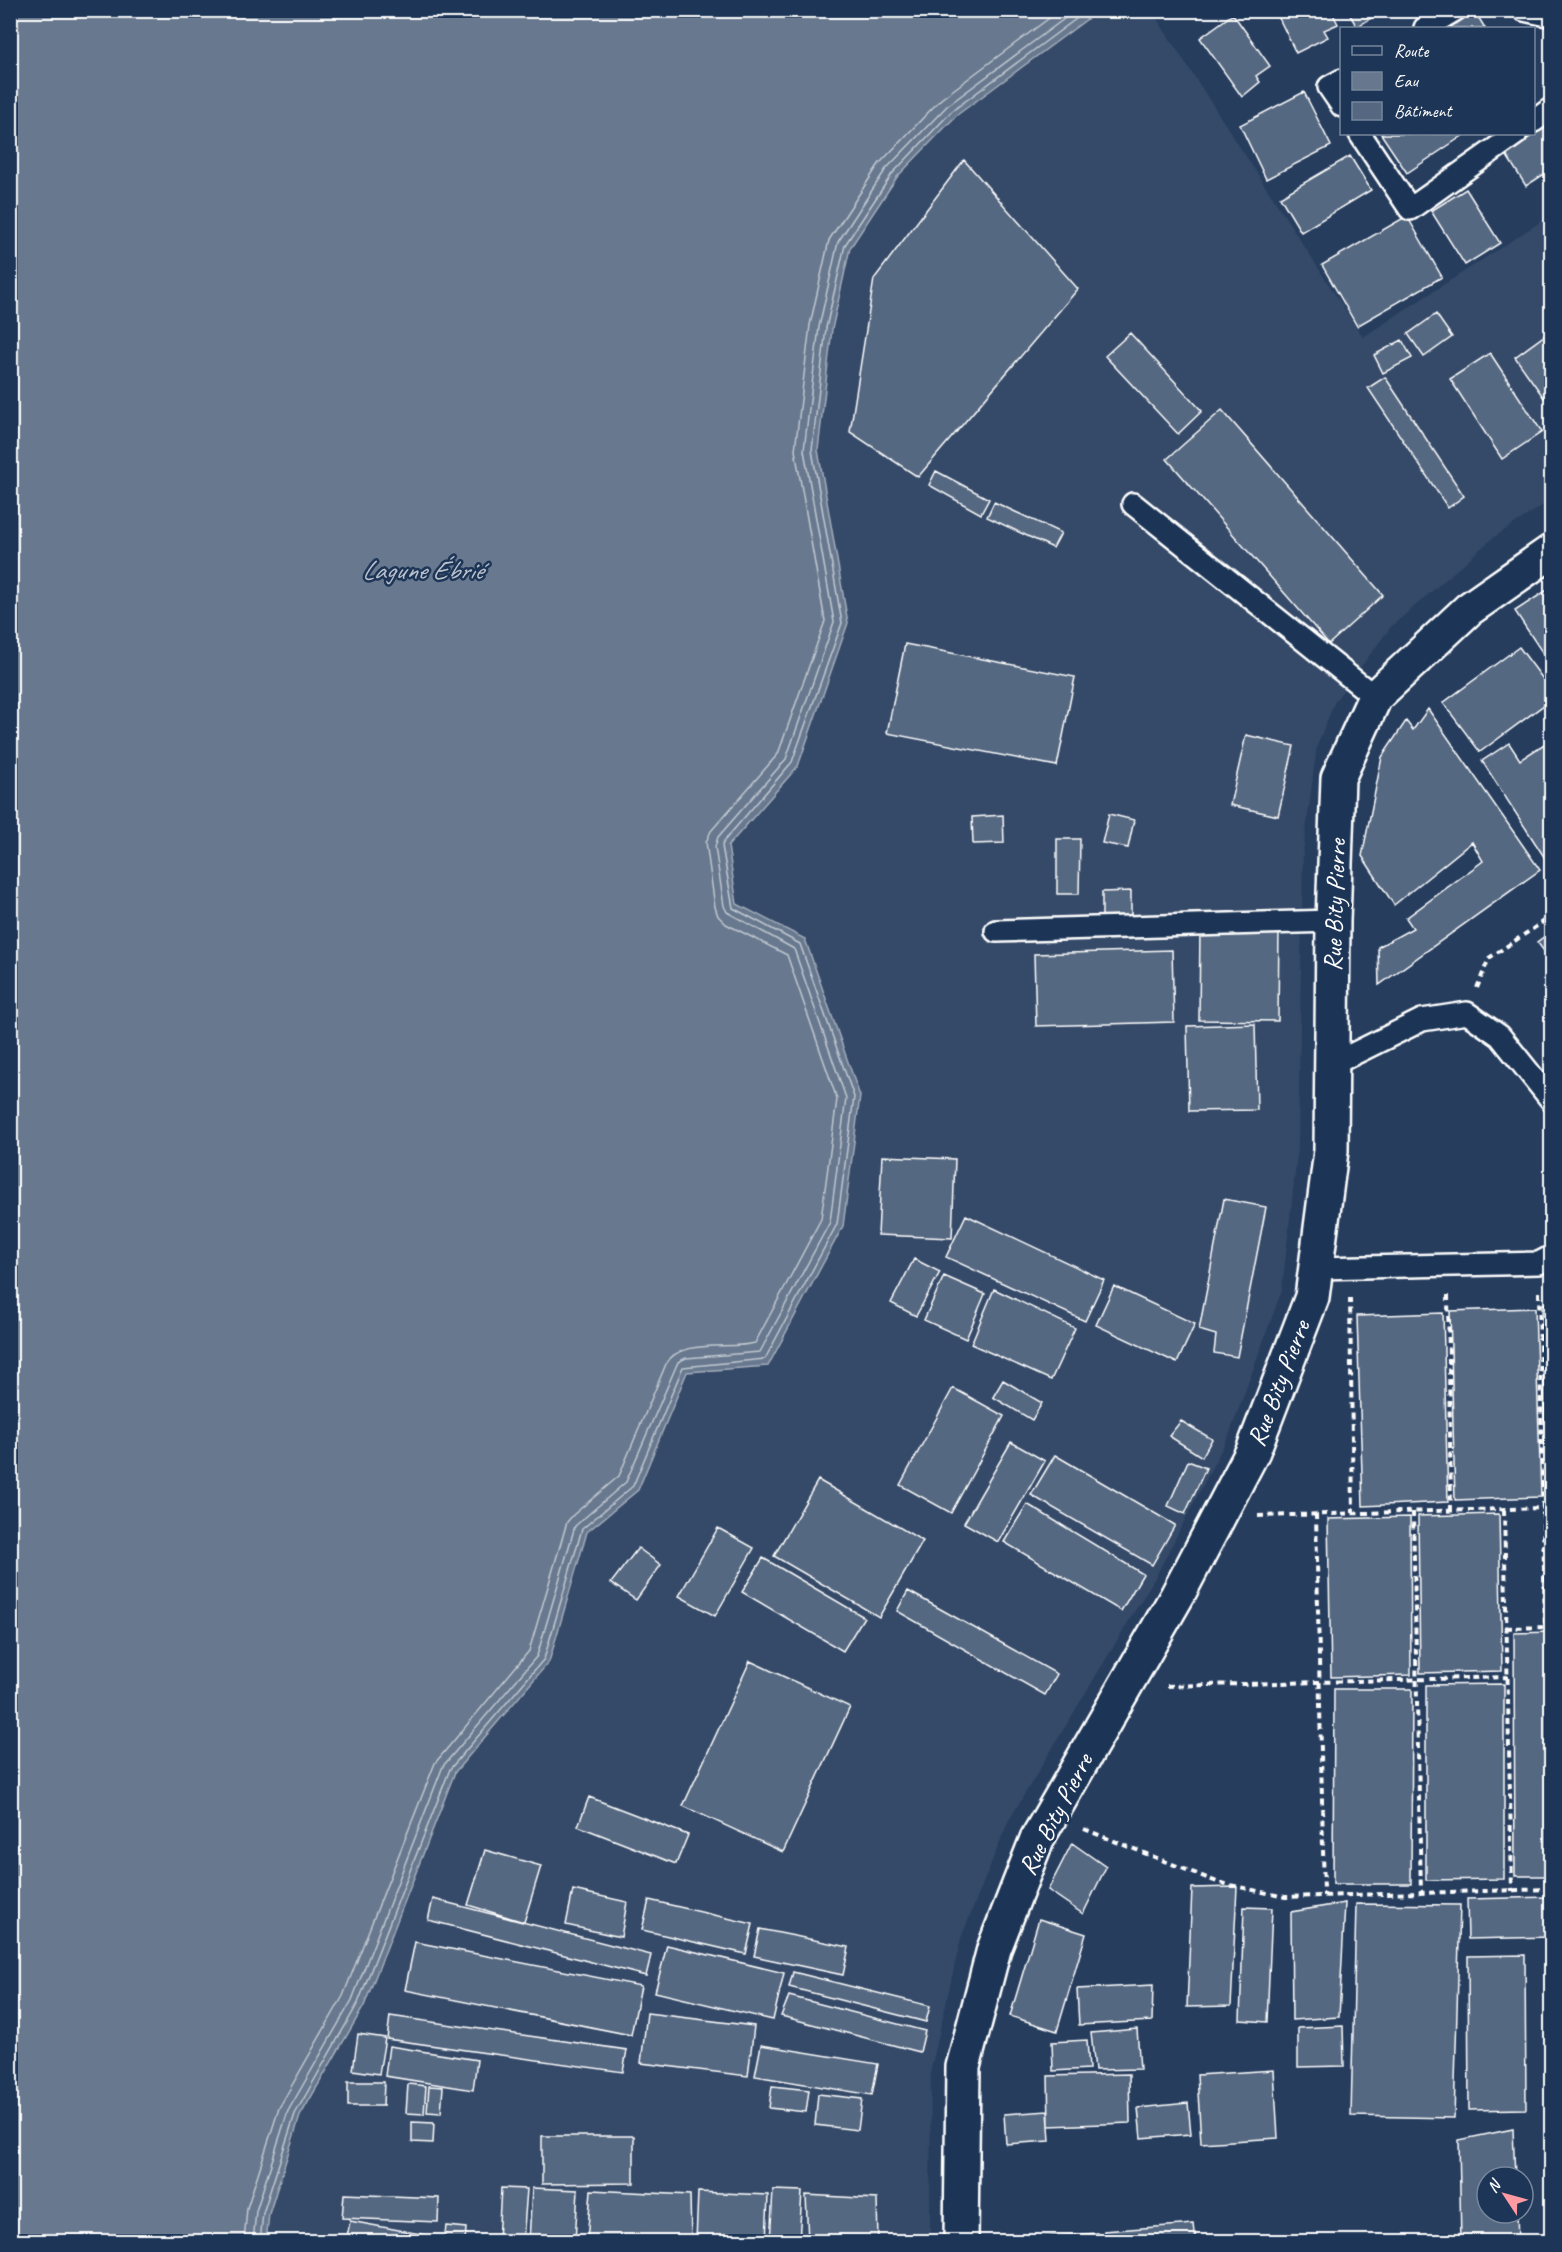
<svg xmlns="http://www.w3.org/2000/svg" width="1562" height="2252" font-family="Caveat,sans-serif">
	<style>
		.built { fill: #344a68 }
		.water { fill: #67788e; stroke: #a4aebb; stroke-width: 1.5 }
		.lines { fill: none; stroke-linecap: round; stroke-linejoin: round }
		.shore { stroke: #c2c9d2; stroke-width: 1.5 }
		.building { fill: #556781; stroke: #fff; stroke-width: 1.5 }
		.service-casing { stroke: #fff; stroke-width: 26 }
		.minor-casing { stroke: #fff; stroke-width: 38 }
		.path { stroke: #fff; stroke-width: 4; stroke-dasharray: 6 4.5; stroke-linecap: butt }
		.service { stroke: #1d3557; stroke-width: 21 }
		.minor { stroke: #1d3557; stroke-width: 33 }
		.labels { text-anchor: middle; stroke-width: 5; stroke-linejoin: round; paint-order: stroke }
		.street-label { font-size: 26px; fill: #fff; stroke: #1d3557 }
		.water-label { font-size: 27px; font-style: italic; fill: #bbc2cc; stroke: #1d3557 }
	</style>
	<rect width="100%" height="100%" fill="#263d5e"/>
	<filter id="ink" filterUnits="userSpaceOnUse"><feTurbulence type="fractalNoise" baseFrequency=".0167" numOctaves="2"/><feDisplacementMap in="SourceGraphic" scale="12" xChannelSelector="R" yChannelSelector="G"/><feConvolveMatrix kernelMatrix="1 2 1 2 8 2 1 2 1" color-interpolation-filters="sRGB"/></filter>
	<g filter="url(#ink)">
		<path class="built" d="M1098 11H1152L1363 337 1551 215V500L1493 538 1391 627 1335 701 1317 746 1303 854 1298 1147 1282 1290 1230 1433 1156 1576 1008 1822 961 1938 931 2069 930 2241 266 2242 269 2214 300 2116 364 2006 455 1772 549 1662 587 1532 638 1490 687 1372 768 1366 843 1226 860 1096 805 939 737 904 728 846 798 766 848 623 818 450 832 329 850 248 897 177 957 115Z"/>
		<path class="water" d="M11 10 1098 11 957 115 897 177 850 248 832 329 818 450 848 623 798 766 728 846 737 904 805 939 860 1096 843 1226 768 1366 687 1372 638 1490 587 1532 549 1662 455 1772 364 2006 300 2116 269 2214 266 2241H11Z"/>
		<g class="lines">
			<path class="shore" d="M244 2242 247 2208 279 2108 343 1996 435 1763 529 1651 567 1522 573 1515 619 1476 666 1364C680 1338 730 1350 755 1343L821 1219 837 1099 787 955 726 924 718 916 715 907 706 842 711 831 778 754 825 621 795 450 810 325 829 240 879 164 941 99 1060 10
				M253 2242 256 2211 288 2111 352 2000 443 1766 537 1656 575 1526 626 1482 678 1362 686 1358 760 1352 830 1222 846 1098 794 949 727 912 724 906 715 847 718 837 786 759 834 622 804 450 819 327 838 242 886 169 947 106 1076 10
				M260 2242 263 2213 295 2114 358 2003 450 1769 544 1659 582 1529 633 1486 683 1367 765 1359 837 1224 854 1097 800 944 733 908 722 846 724 841 792 762 842 623 812 450 826 328 845 245 892 174 952 111 1088 10"/>
		</g>
		<path class="building" d="M1275 10H1331L1338 24 1324 30 1328 37 1296 53Z
			M1347 10H1384L1357 27Z
			M1474 10 1485 28H1443Z
			M1233 14 1270 66 1256 76 1260 82 1242 97 1200 38Z
			M1304 92 1331 146 1266 179 1240 125Z
			M1546 127 1552 136V169L1526 186 1505 153Z
			M1381 134H1463L1464 135 1407 173Z
			M1350 156 1371 190 1301 232 1280 197Z
			M964 160 1078 289 918 477 850 432 874 279Z
			M1466 189 1500 243 1465 265 1431 211Z
			M1407 216 1442 277 1357 326 1322 265Z
			M1436 314 1452 337 1424 357 1408 334Z
			M1552 330V392L1544 398 1515 357Z
			M1130 333 1202 411 1178 434 1105 356Z
			M1402 340 1412 358 1383 373 1374 355Z
			M1490 353 1542 432 1502 459 1450 379Z
			M1385 377 1464 496 1448 508 1368 388Z
			M1222 410 1383 595 1329 644 1167 459Z
			M936 471 989 499 981 514 929 485Z
			M994 502 1061 533 1053 548 987 517Z
			M1552 587V650L1544 655 1515 611Z
			M905 644 1075 677 1057 766 887 733Z
			M1519 647 1552 691V699L1480 752 1443 703Z
			M1428 709 1540 870 1379 985 1378 947 1413 928 1406 918 1483 861 1472 842 1394 905 1362 856 1382 757 1406 721 1413 730Z
			M1246 735 1294 746 1278 816 1230 805Z
			M1552 739V869L1482 761 1509 743 1520 760Z
			M1109 814 1134 820 1128 848 1102 843Z
			M1003 815 1004 843 973 844 972 817Z
			M1057 839H1080L1079 894H1057Z
			M1131 891V918H1102V892Z
			M1200 928H1279L1278 1021 1199 1020Z
			M1552 931V954L1548 956 1537 942Z
			M1172 950 1174 1022 1036 1026 1034 954Z
			M1255 1024 1257 1110 1189 1111 1187 1026Z
			M882 1156 955 1159 952 1238 878 1235Z
			M1224 1199 1266 1207 1237 1357 1214 1353 1216 1335 1199 1330Z
			M966 1215 1104 1280 1085 1321 946 1257Z
			M914 1259 940 1272 916 1316 891 1303Z
			M944 1276 985 1294 966 1339 924 1320Z
			M1114 1286 1195 1324 1177 1363 1096 1325Z
			M994 1289 1075 1328 1051 1380 971 1344Z
			M1542 1304H1552V1619H1549Z
			M1535 1308 1541 1497 1455 1500 1450 1311Z
			M1443 1313 1448 1502 1363 1506 1357 1316Z
			M1003 1380 1042 1403 1032 1420 993 1397Z
			M953 1388 1004 1416 951 1513 900 1485Z
			M1181 1421 1212 1439 1202 1457 1169 1436Z
			M1011 1442 1045 1461 998 1542 964 1523Z
			M1055 1455 1175 1525 1152 1565 1031 1495Z
			M1188 1461 1206 1468 1185 1514 1168 1506Z
			M818 1480 923 1541 879 1617 774 1556Z
			M1027 1504 1143 1574 1121 1611 1004 1542Z
			M1499 1514 1502 1671 1420 1673 1418 1516Z
			M1410 1517 1411 1675 1331 1677 1328 1519Z
			M718 1528 754 1548 715 1616 679 1596Z
			M638 1548 661 1565 636 1600 611 1583Z
			M763 1558 864 1617 843 1651 742 1592Z
			M908 1591 1057 1674 1045 1695 897 1611Z
			M1552 1632V1876H1515L1514 1633Z
			M750 1661 850 1707 783 1852 683 1806Z
			M1504 1684V1879L1426 1880V1685Z
			M1334 1689H1412L1411 1884H1333Z
			M589 1797 688 1835 676 1864 578 1826Z
			M1072 1843 1106 1867 1083 1914 1048 1890Z
			M485 1850 541 1866 524 1922 468 1905Z
			M1237 1887 1231 2006 1187 2007 1192 1888Z
			M573 1890 627 1902 621 1937 566 1925Z
			M1552 1897V1937L1468 1939 1467 1899Z
			M433 1899 651 1955 646 1976 428 1920Z
			M649 1900 753 1924 746 1954 642 1930Z
			M1345 1903 1339 2017 1292 2020 1291 1912Z
			M1356 1904 1460 1905 1454 2118 1351 2116Z
			M1244 1907 1272 1908 1267 2022 1240 2020Z
			M1039 1919 1086 1934 1057 2031 1010 2016Z
			M760 1929 849 1947 843 1975 754 1956Z
			M415 1942 641 1986 631 2035 405 1990Z
			M667 1945 784 1973 773 2020 655 1992Z
			M1525 1955 1526 2109 1469 2110 1468 1956Z
			M793 1972 930 2006 926 2022 789 1987Z
			M1153 1985 1152 2021 1079 2025 1077 1989Z
			M789 1996 925 2031 920 2052 781 2016Z
			M647 2013 754 2026 748 2076 641 2063Z
			M390 2016 627 2050 623 2072 387 2039Z
			M1343 2026 1344 2066 1298 2067V2028Z
			M1137 2029 1140 2069 1095 2070 1091 2033Z
			M358 2034 385 2038 379 2074 353 2070Z
			M1087 2040 1089 2069 1053 2071 1052 2042Z
			M761 2045 878 2064 872 2095 755 2076Z
			M389 2046 477 2060 473 2090 385 2076Z
			M1274 2070 1278 2138 1201 2143 1197 2075Z
			M1129 2074 1130 2123 1049 2126 1048 2076Z
			M348 2082H384L383 2106H348Z
			M408 2084 426 2086 424 2114 406 2113Z
			M429 2086 443 2087 441 2113 427 2112Z
			M772 2086 809 2090 806 2112 769 2108Z
			M818 2094 862 2099 858 2130 815 2125Z
			M1188 2103 1191 2134 1141 2138 1138 2108Z
			M1048 2111 1050 2141 1006 2144 1004 2114Z
			M412 2122 434 2123 433 2143 412 2142Z
			M1513 2129 1515 2177H1487V2213H1517L1518 2242H1461L1459 2140Z
			M542 2136H634V2183L542 2184Z
			M501 2188 527 2189 523 2241 498 2240Z
			M532 2188 578 2190 575 2242 529 2241Z
			M591 2190 690 2195 691 2242H587Z
			M773 2190 802 2191 799 2242H770Z
			M698 2192 768 2195 766 2242 696 2241Z
			M344 2194 439 2198 438 2222 342 2218Z
			M806 2195 877 2199 878 2242H808Z
			M350 2221 437 2237 436 2242H346Z
			M1194 2224 1196 2242H1105L1104 2231Z
			M446 2226 466 2228 465 2242H444Z
			M1098 2233 1099 2242H991V2241Z"/>
		<g class="lines">
			<defs>
				<path id="service" d="M1524 10 1552 16
					M1425 28 1455 10
					M1342 80 1329 87 1342 106
					M1534 121 1552 108
					M1360 134 1410 209 1516 134
					M1133 504 1375 697
					M996 931 1333 921
					M1331 1065 1422 1020 1467 1013 1500 1036 1552 1101
					M1317 1268 1539 1263 1552 1256"/>
				<path id="minor" d="M961 2242 963 2067 994 1949 1037 1839 1177 1596 1253 1451 1312 1297 1331 1151 1333 921 1338 778 1375 697 1469 609 1552 551"/>
			</defs>
			<use href="#service" class="service-casing"/>
			<use href="#minor" class="minor-casing"/>
			<path class="path" d="M1477 988 1489 958 1552 916
				M1539 1292 1545 1627
				M1448 1295 1451 1511
				M1350 1298 1353 1513
				M1504 1510 1512 1891
				M1413 1512 1421 1893
				M1316 1514 1324 1896
				M1258 1516 1543 1508
				M1506 1628 1552 1627
				M1167 1686 1508 1677
				M1084 1829 1217 1882 1285 1897 1552 1889"/>
			<use href="#service" class="service"/>
			<use href="#minor" class="minor"/>
		</g>
	</g>
	<g class="labels">
		<g class="street-label">
			<text transform="translate(1334 905) rotate(-88)" y="9">Rue Bity Pierre</text>
			<text transform="translate(1278 1383) rotate(-69)" y="9">Rue Bity Pierre</text>
			<text transform="translate(1055 1814) rotate(-63)" y="9">Rue Bity Pierre</text>
		</g>
		<g class="water-label">
			<text x="422" y="579">Lagune Ébrié</text>
		</g>
	</g>
	<rect width="1562" height="2252" fill="none" stroke="#1d3557" stroke-width="36"/>
	<rect x="18" y="18" width="1526" height="2216" fill="none" stroke="#fff" stroke-width="2" filter="url(#ink)"/>
	<rect x="1340" y="27" width="195" height="108" fill="#1d3557" stroke="#77869a" stroke-width="1.5"/>
	<rect x="1352" y="46" width="30" height="9" fill="#1d3557" stroke="#77869a" stroke-width="1.5"/>
	<text x="1394" y="57" font-size="18" fill="#ffffff">Route</text>
	<rect x="1352" y="72" width="30" height="18" fill="#67788e" stroke="#77869a" stroke-width="1.5"/>
	<text x="1394" y="87" font-size="18" fill="#ffffff">Eau</text>
	<rect x="1352" y="102" width="30" height="18" fill="#556781" stroke="#77869a" stroke-width="1.5"/>
	<text x="1394" y="117" font-size="18" fill="#ffffff">Bâtiment</text>
	<g transform="translate(1505 2195) rotate(306)"><circle r="28" fill="#1d3557" stroke="#77869a" stroke-width="1.5"/>
	<path d="M0-4.5L10 22L0 15L-10 22Z" fill="#ff9aa2"/>
	<text y="-9" font-size="16" font-weight="bold" text-anchor="middle" fill="#ffffff">N</text>
	</g>
</svg>
